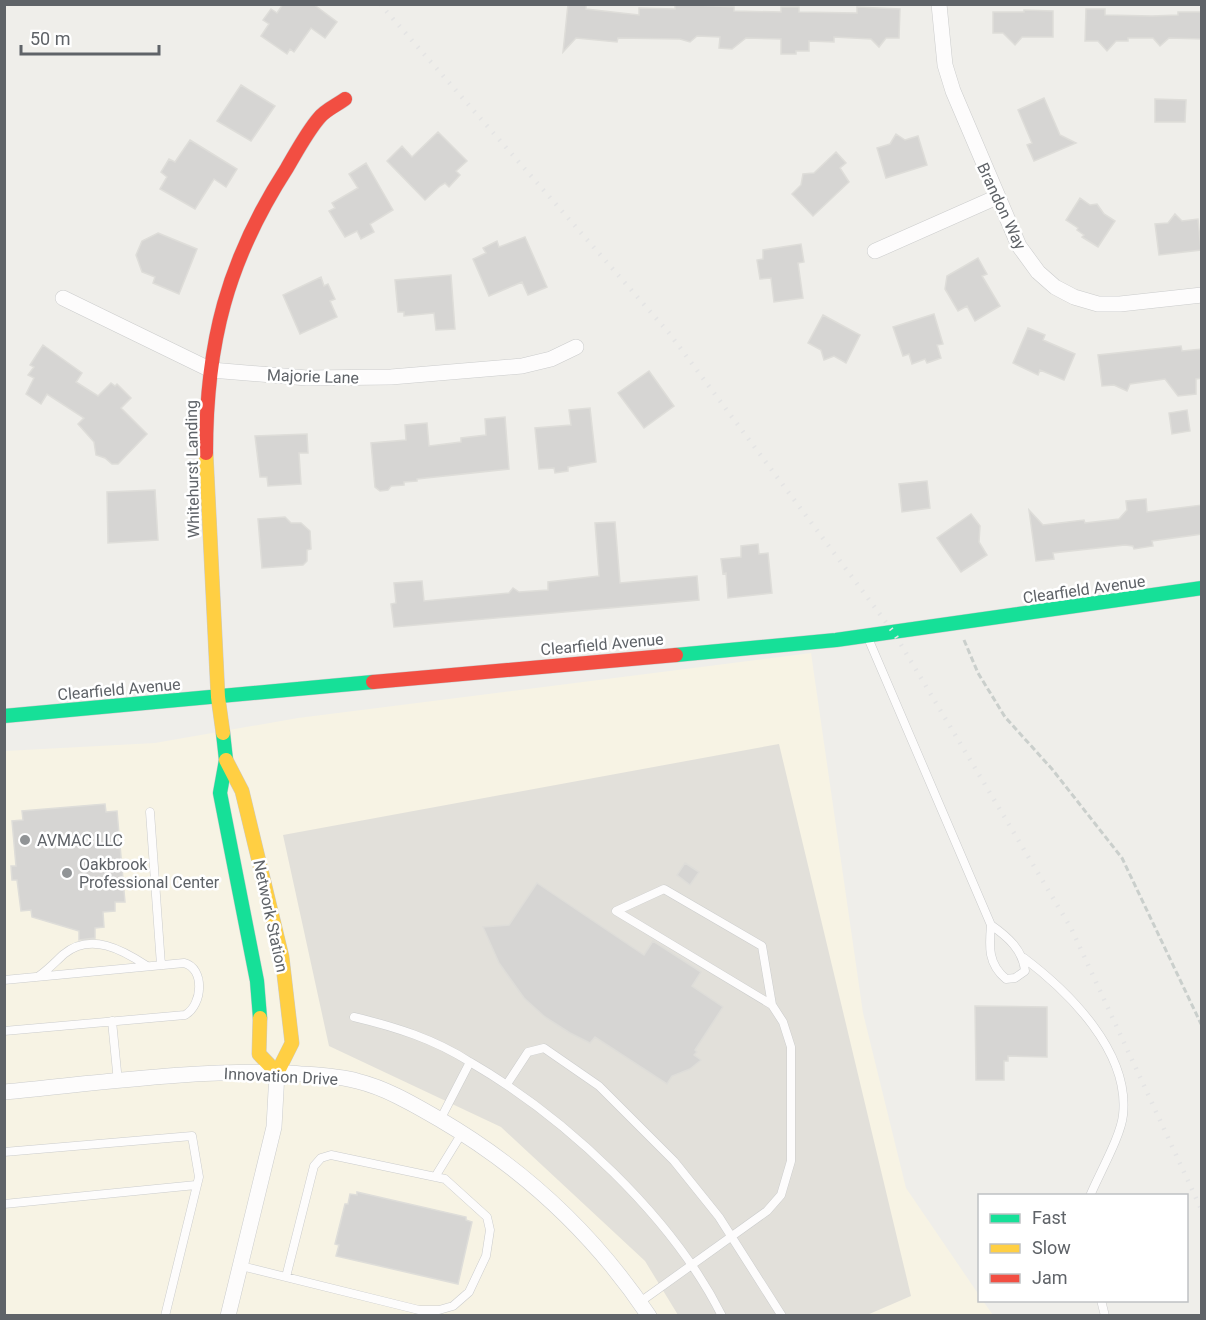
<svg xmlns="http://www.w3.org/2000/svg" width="1206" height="1320" font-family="Roboto,sans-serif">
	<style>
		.commercial { fill: #f7f3e4 }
		.education { fill: #e2e0da }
		.building { fill: #d6d5d3; stroke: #deddd9; stroke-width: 1.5 }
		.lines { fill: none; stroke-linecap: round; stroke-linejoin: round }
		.lane-casing { stroke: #cbcccc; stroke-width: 9 }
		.street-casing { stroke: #cbcccc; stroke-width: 16 }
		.fast-casing { stroke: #cacacb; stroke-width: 15 }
		.slow-casing { stroke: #cacacb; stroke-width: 15 }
		.jam-casing { stroke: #cacacb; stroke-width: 15 }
		.path { stroke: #cacfcc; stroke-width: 3; stroke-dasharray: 6 3; stroke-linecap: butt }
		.lane { stroke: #fdfcfc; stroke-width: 8 }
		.street { stroke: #fdfcfc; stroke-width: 15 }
		.fast { stroke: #16e098; stroke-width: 14 }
		.slow { stroke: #ffcf43; stroke-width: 14 }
		.jam { stroke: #f24e42; stroke-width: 14 }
		.rail { stroke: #e4e4e4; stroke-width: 4.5; stroke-dasharray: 1.5 8; stroke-linecap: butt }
		.poi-dot { fill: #919496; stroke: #fff; stroke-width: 2 }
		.labels { text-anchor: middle; stroke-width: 5; stroke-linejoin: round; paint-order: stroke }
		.street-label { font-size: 16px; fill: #5f6368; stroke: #fff }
		.poi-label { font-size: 16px; fill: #5f6368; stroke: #fff; text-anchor: start }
	</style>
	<rect width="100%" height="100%" fill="#efeeea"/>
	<path class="commercial" d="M811 653 863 1013 906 1188 979 1295 980 1300 983 1301 993 1315 5 1316V751L155 743 298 718Z"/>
	<path class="education" d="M779 744 911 1296 867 1315H678L645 1261 501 1127 329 1046 283 835Z"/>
	<path class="building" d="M283 4H313L337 22 325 38 311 28 294 52 290 49 287 54 261 36 269 24 263 20 271 9 277 13Z
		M568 4H586V9L639 15V8L675 9V4L734 7V11L781 12V7H799V12L857 13V7L900 9 899 38H886L879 47 871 39 834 37V42L809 41V51H796V54H781V39L746 38 732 49 719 48 720 37 697 36 690 42 680 39 618 38 617 42 576 38 563 52Z
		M1086 9H1105V15L1152 16 1178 15V12H1202V39L1169 38 1160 46 1153 38H1128V41H1116L1107 51 1098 41H1085Z
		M1024 10 1053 11V37H1022L1015 45 1003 33H993V12H1024Z
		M241 85 275 106 251 141 217 121Z
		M1044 98 1060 135 1076 143 1034 161 1027 145 1032 143 1018 110Z
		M1155 99 1186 100 1185 122H1155Z
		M438 132 467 161 456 171 460 175 449 187 445 183 440 186 425 200 387 161 402 146 412 157Z
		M896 134 905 140 918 136 927 165 886 178 877 148 890 144Z
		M190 140 237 169 226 187 214 179 195 209 160 189 167 177 161 172 169 159 175 162Z
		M836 152 846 163 840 168 849 182 813 216 792 194 801 185 803 174 814 173Z
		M366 163 393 210 370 224 374 232 361 239 357 231 345 237 329 211 335 208 332 203 358 188 349 174Z
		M1080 198 1090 205 1097 204 1104 214 1115 221 1098 247 1082 237 1084 235 1077 230 1078 228 1066 220Z
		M1175 214 1182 221 1198 219 1201 250 1159 255 1155 224 1168 223Z
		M158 233 197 249 179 294 153 283 155 277 142 272 136 255 142 241Z
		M525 237 547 287 528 295 522 282 489 296 473 259 486 253 483 248 497 241 499 247Z
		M801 244 804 262 798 263 803 298 774 302 771 278 760 279 757 260 763 259V250Z
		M978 258 987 274 982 276 1000 306 975 321 967 306 958 311 945 289 947 276Z
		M451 275 455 329 436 330 434 313 404 316V312H398L395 280Z
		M321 277 324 286 328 284 335 299 330 301 337 317 300 334 283 295Z
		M934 314 943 344 937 345 941 358 927 363 925 359 912 364 909 354 903 356 893 327Z
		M823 315 860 335 846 363 834 356 824 360 821 350 808 343Z
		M1028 328 1045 335 1043 340 1075 354 1064 380 1040 370 1038 375 1013 363Z
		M43 345 82 373 76 382 98 396 111 383 115 386 117 384 131 398 121 408 147 434 118 464H112L105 458 96 455 94 442 78 424 84 418 47 394 41 404 26 394 34 378 28 375 34 367 30 365Z
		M1181 346 1182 351 1202 349V378L1196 379V394L1178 396 1165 379 1130 384 1127 391 1114 385 1102 386 1098 355Z
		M649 371 674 406 644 428 618 393Z
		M590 408 596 462 568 467V471L555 473 554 468 539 469 535 428 571 425 569 410Z
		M1187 410 1190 431 1172 434 1169 413Z
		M505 417 509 469 417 479V481L404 482V485L391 486 388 490 380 491 375 487 371 443 406 440 405 425 427 423 429 446 461 442V438L486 435 485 419Z
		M307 434 308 453H299L301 484 268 486 267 477H260L255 436Z
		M927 481 930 508 902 512 899 484Z
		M155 490 158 540 108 543 107 492Z
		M1146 499 1147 512 1202 505V534L1152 541 1153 546 1134 549 1133 546 1125 545 1053 553 1054 559 1036 561 1029 510 1043 525 1084 520 1085 523 1119 519 1127 510 1126 501Z
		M971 514 980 526 979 542 987 555 961 572 937 538Z
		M285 517 291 523H301L310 531 311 549 307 550V561L303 565 262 568 258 519Z
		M615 522 620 583 697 576 699 600 394 627 391 604 396 603 394 583 422 581 424 601 509 593 513 588 519 592 548 590V582L599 576 595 523Z
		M758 544 759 554 768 553 772 593 728 598 726 573 723 574 721 559 741 557V546Z
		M105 804 106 812 117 811 125 902H115V911L103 912 104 927 95 928V938L79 940V931L32 917 31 910 21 911 17 880H12L11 866H16L12 821 23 820 22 811Z
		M685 863 699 872 690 885 677 875Z
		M537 883 644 955 653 941 701 972 692 986 723 1007 695 1050 697 1052 694 1055 701 1060 690 1069 672 1076 667 1084 595 1037 590 1043 570 1033 545 1017 524 998 499 963 483 927 509 925Z
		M975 1006 1047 1007V1057L1008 1056V1061H1004V1080H976Z
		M357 1192 466 1217V1220L472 1222 458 1284 336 1256 339 1245 335 1244 345 1204H348L350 1194 357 1195Z"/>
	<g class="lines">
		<defs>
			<path id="lane" d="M868 638 991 925C1008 937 1023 950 1025 971L1015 978 1006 979C988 964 989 947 991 925
				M150 812 161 965
				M1024 958C1069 992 1130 1052 1123 1115 1121 1136 1099 1174 1090 1196
				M39 976C49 969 56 961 64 954 91 932 123 950 147 966
				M4 980 184 963C205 968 203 1005 185 1015L4 1031
				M354 1017C396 1027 434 1039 470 1062L440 1120
				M112 1021 118 1082
				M470 1062C565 1117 672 1216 722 1316
				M507 1084 528 1052 544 1048 599 1086 674 1161 719 1217 782 1316
				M4 1152 192 1136 199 1177 165 1316
				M435 1177 462 1133
				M4 1204 196 1185
				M241 1266 419 1310H439L453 1306 469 1292 486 1256 490 1230 487 1217 445 1179 331 1155 321 1158 314 1166 286 1277
				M1101 1300 1105 1316
				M640 1302 767 1211 781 1195 791 1161V1047L783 1022 772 1005 616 911 664 889 762 946 772 1005"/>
			<path id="street" d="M939 4 945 65 953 91 1019 246 1038 272 1055 287 1074 297 1098 304H1120L1202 295
				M875 251 997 197
				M63 298 211 370 307 378 391 377 522 366 551 359 576 347
				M4 1092C99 1083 195 1069 289 1073 311 1075 336 1075 357 1081 386 1088 413 1104 439 1119 523 1168 594 1234 649 1316
				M228 1316 274 1127 277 1073"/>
			<path id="fast" d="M676 655 836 640 1202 588
				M4 716 373 682
				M223 733 226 760 220 793 257 981 260 1018"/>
			<path id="slow" d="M206 453 218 697 223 733
				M226 760 242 791 282 957 292 1043 277 1073 259 1054 260 1018"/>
			<path id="jam" d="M206 453C206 343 227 261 287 168 297 151 307 132 319 118 325 110 337 105 345 99
				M373 682 676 655"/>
		</defs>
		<use href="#lane" class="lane-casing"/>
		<use href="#street" class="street-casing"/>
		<use href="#fast" class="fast-casing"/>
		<use href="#slow" class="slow-casing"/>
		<use href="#jam" class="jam-casing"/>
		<path class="path" d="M964 640 978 673 1005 717 1052 769 1122 858 1202 1026"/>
		<use href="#lane" class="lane"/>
		<use href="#street" class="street"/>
		<use href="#fast" class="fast"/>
		<use href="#slow" class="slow"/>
		<use href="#jam" class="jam"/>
		<path class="rail" d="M380 4 669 333 894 633 1071 928 1202 1211"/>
	</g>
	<g class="poi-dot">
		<circle cx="25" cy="840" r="6"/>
		<circle cx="67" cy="873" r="6"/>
	</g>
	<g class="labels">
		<g class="street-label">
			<text transform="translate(1002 206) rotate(65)" y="6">Brandon Way</text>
			<text transform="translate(313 376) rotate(2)" y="6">Majorie Lane</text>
			<text transform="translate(192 469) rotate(-91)" y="6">Whitehurst Landing</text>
			<text transform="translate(1084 589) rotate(-8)" y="6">Clearfield Avenue</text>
			<text transform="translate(602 644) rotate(-5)" y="6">Clearfield Avenue</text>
			<text transform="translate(119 689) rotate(-5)" y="6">Clearfield Avenue</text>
			<text transform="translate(271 916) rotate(78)" y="6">Network Station</text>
			<text transform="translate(281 1076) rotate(3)" y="6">Innovation Drive</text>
		</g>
		<g class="poi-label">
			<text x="37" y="846">AVMAC LLC</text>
			<text x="79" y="870">Oakbrook<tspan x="79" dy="18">Professional Center</tspan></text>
		</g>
	</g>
	<rect width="1206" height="1320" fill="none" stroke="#5f6368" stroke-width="12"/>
	<rect x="978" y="1194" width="210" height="108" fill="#ffffff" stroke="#bfc1c3" stroke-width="1.5"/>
	<rect x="990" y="1214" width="30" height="9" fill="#16e098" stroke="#bfc1c3" stroke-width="1.5"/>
	<text x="1032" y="1224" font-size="18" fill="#5f6368">Fast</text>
	<rect x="990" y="1244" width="30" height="9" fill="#ffcf43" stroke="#bfc1c3" stroke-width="1.5"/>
	<text x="1032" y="1254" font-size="18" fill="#5f6368">Slow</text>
	<rect x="990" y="1274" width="30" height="9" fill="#f24e42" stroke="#bfc1c3" stroke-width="1.5"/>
	<text x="1032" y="1284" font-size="18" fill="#5f6368">Jam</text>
	<path d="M21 45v9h138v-9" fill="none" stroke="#5f6368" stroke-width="3"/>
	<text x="30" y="45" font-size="18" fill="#5f6368" stroke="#ffffff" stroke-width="4.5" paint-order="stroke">50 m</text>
</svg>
